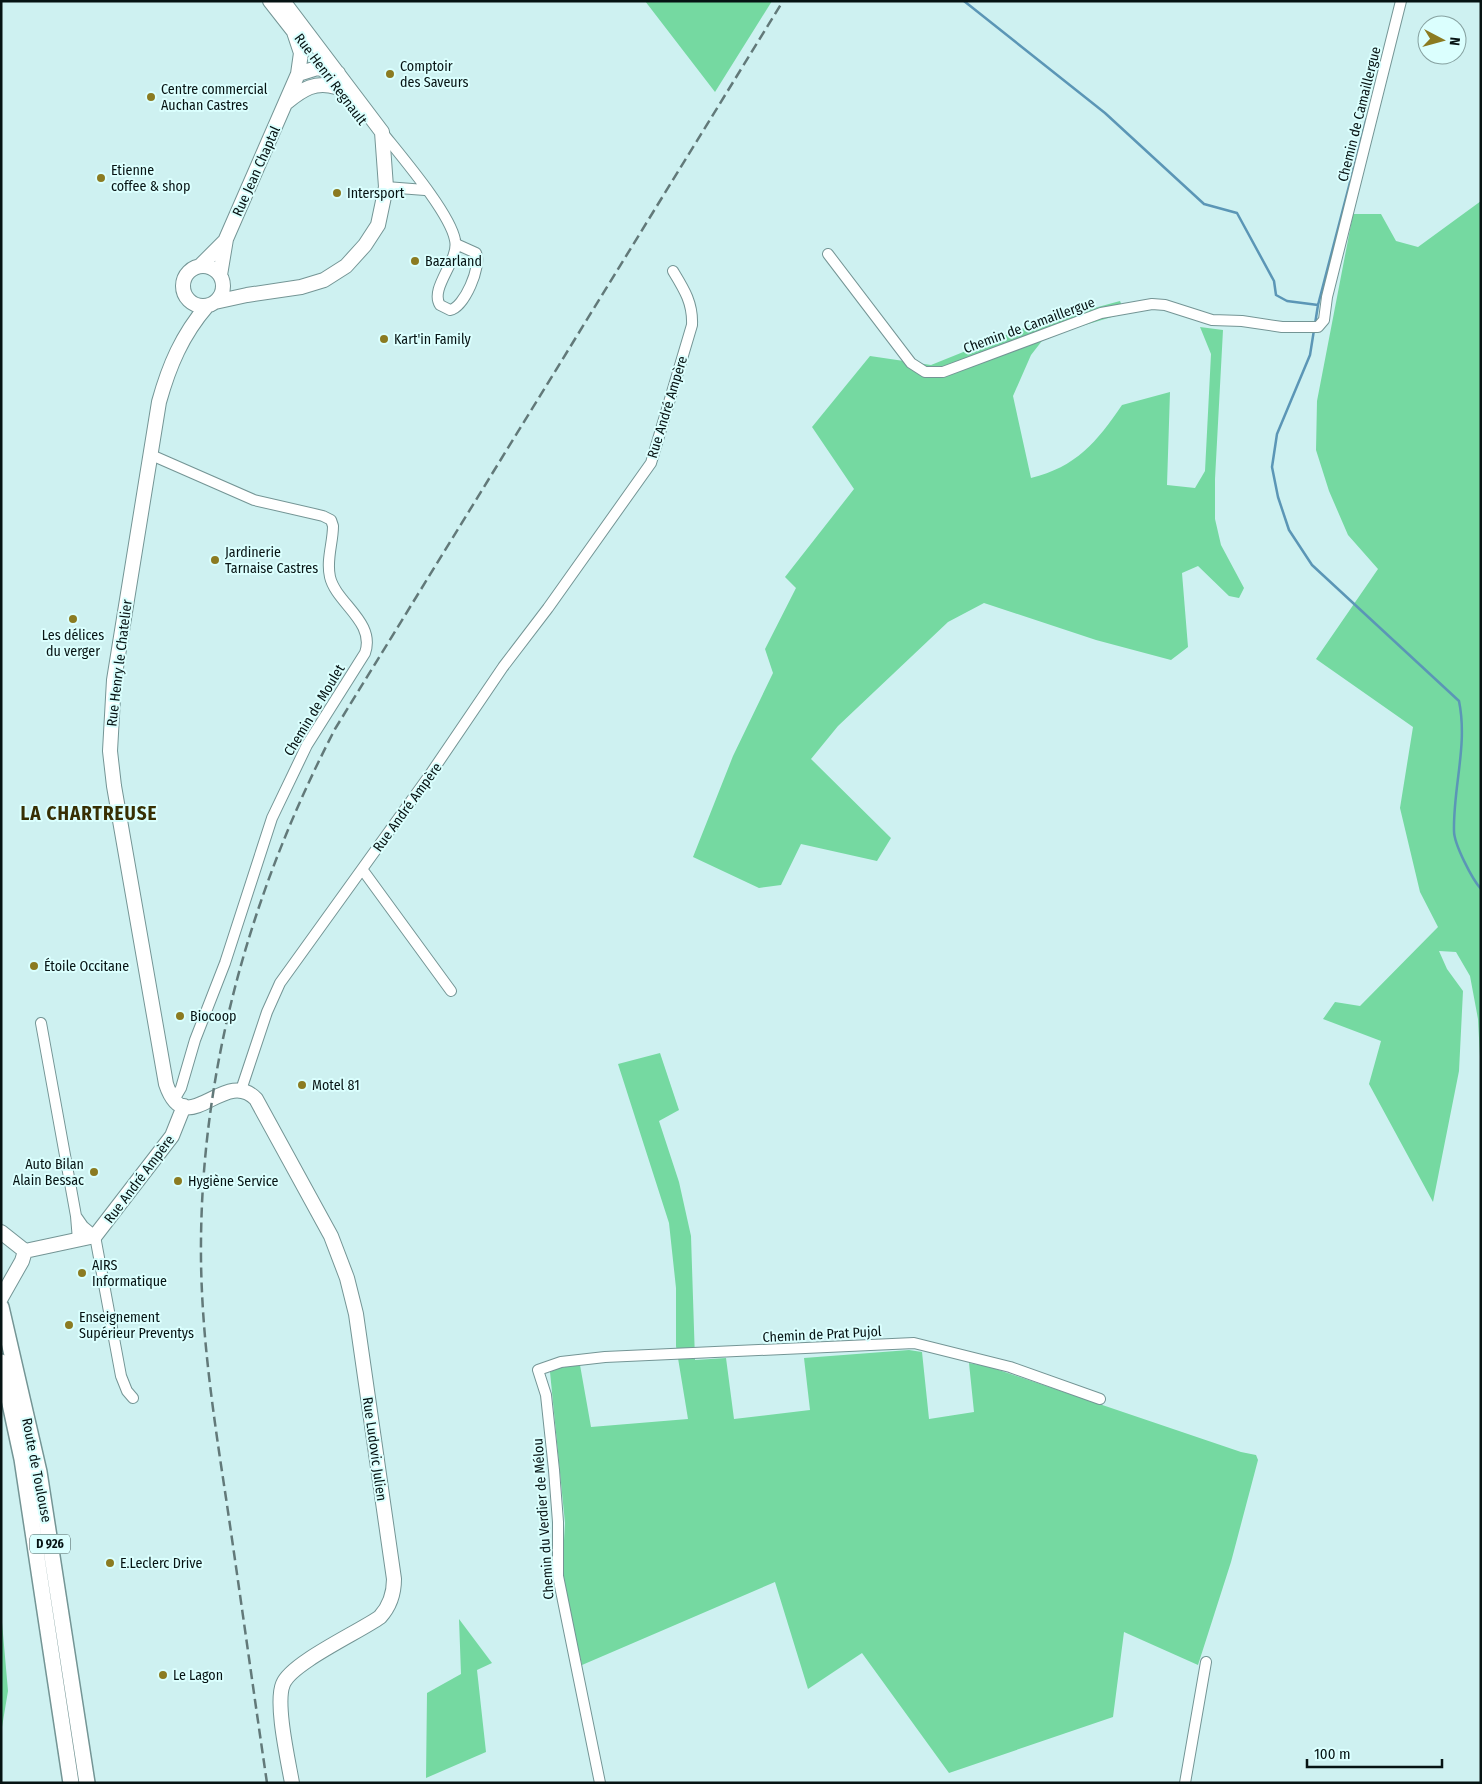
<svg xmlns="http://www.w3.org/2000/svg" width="1482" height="1784" font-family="'Fira Sans Condensed',sans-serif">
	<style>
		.green { fill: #75d9a1 }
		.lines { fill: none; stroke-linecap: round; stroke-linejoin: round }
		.stream { stroke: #5b96b6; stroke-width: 2.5 }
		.street-casing { stroke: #749595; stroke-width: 12 }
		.secondary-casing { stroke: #749595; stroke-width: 16 }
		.primary-casing { stroke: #749595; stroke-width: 18 }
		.street { stroke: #fff; stroke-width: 10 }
		.secondary { stroke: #fff; stroke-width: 14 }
		.primary { stroke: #fff; stroke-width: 15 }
		.rail { stroke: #627979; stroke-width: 2.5; stroke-dasharray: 10 5; stroke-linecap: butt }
		.poi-dot { fill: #8b7b21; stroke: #dbfffe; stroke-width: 2 }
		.labels { text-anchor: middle; stroke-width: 4; stroke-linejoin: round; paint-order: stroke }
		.shield { fill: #dbfffe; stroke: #465a5a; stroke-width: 1 }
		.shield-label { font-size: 12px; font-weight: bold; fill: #061313 }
		.poi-label { font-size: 14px; fill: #061313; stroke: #dbfffe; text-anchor: start }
		.street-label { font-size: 14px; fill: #061313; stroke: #dbfffe }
		.district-label { font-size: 19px; font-weight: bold; letter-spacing: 1px; fill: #372f03; stroke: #dbfffe }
	</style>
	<rect width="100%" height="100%" fill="#cef1f1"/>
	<path class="green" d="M645 1H772L715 92Z
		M1481 201V1075L1478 1019 1470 976 1456 952 1439 951 1447 969 1463 991 1459 1071 1433 1202 1369 1084 1381 1041 1323 1019 1335 1002 1360 1006 1438 927 1420 892 1400 808 1413 727 1316 659 1378 569 1348 535 1329 491 1316 450 1317 401 1353 214H1381L1396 241 1418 247Z
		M1120 301 1125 313 1045 337 1031 355 1013 396 1031 478C1076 467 1097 442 1122 405L1170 392 1167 485 1195 488 1205 471 1211 354 1200 327 1223 330 1215 479V519L1221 545 1244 588 1239 598 1229 596 1198 566 1182 573 1188 647 1171 660 1096 640 984 603 948 622 838 726 811 759 891 838 877 861 801 844 781 885 759 888 693 857 733 756 773 673 765 649 796 588 785 577 854 489 812 427 870 356 931 365 1028 326Z
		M660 1053 679 1110 659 1121 679 1182 691 1236 695 1360 726 1358 734 1419 810 1410 804 1358 909 1350 922 1352 929 1419 974 1412 969 1363 990 1367 1241 1452 1256 1455 1258 1460 1231 1562 1198 1665 1124 1632 1113 1717 949 1773 862 1653 808 1689 775 1582 582 1665 565 1594 563 1558 565 1523 550 1372 559 1368 580 1365 591 1427 688 1419 676 1346V1288L669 1223 618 1064Z
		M1 1611 8 1691 1 1733Z
		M459 1619 492 1663 477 1670 486 1752 426 1778 427 1693 461 1674Z"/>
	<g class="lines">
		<path class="stream" d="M964 1 1105 113 1204 204 1237 213 1274 281 1276 295 1287 301 1318 305
			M1315 324 1318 305 1367 117
			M1314 330 1310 355 1277 434 1272 467 1278 497 1289 530 1312 565 1459 701C1468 745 1453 787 1454 831 1454 844 1472 879 1481 889"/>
		<defs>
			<path id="street" d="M382 132C401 156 450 213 455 240 460 260 429 288 440 305L450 310C464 308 482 266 476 253L456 244
				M386 187 425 190
				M828 254 911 363 925 372H943L1101 313 1152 304 1165 305 1212 320 1242 321 1282 327H1318L1324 320 1327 297 1401 1
				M149 454 254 500 323 516 331 520 333 526C333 543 326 560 330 577 336 603 376 622 365 653L307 745 272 818 225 963 195 1040 181 1088 174 1100
				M362 869 451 991
				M41 1023 76 1216
				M241 1090 267 1012 280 983 429 776 503 667 548 608 651 463 692 325C693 303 684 289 673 271
				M78 1240 76 1216 83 1226 95 1236 121 1376 127 1391 133 1398
				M600 1783 558 1576V1522L554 1470 546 1395 538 1370 561 1362 605 1357 914 1343 1010 1367 1100 1399
				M1185 1783 1206 1662"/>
			<path id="secondary" d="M270 1 299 38
				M298 74 317 68 338 73
				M287 102C303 89 315 81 336 87
				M183 286a20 20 0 1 1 40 0a20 20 0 1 1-40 0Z
				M200 266 226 240
				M220 275 226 239 298 74 301 53 294 32
				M215 302 247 295 301 287 324 280 346 266 365 245 378 225 386 187 382 132 283 1
				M207 306C182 335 169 366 159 402L114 680 110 751 114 786 166 1084C186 1144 224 1066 256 1099L331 1236 347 1278 356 1314 394 1579C394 1594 390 1606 380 1617 359 1632 291 1663 283 1684 275 1703 288 1760 292 1783
				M1 1232 25 1251
				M25 1251 95 1236 172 1136 184 1106
				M1 1298 22 1261 25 1251"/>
			<path id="primary" d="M1 1307 39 1472 87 1783
				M1 1362 22 1459 71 1783"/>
		</defs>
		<use href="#street" class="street-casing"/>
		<use href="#secondary" class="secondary-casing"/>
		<use href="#primary" class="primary-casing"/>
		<use href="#street" class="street"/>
		<use href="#secondary" class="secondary"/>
		<use href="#primary" class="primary"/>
		<path class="rail" d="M267 1783C253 1688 240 1593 226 1498 214 1419 202 1340 201 1260 199 1073 250 893 335 729L783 1"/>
	</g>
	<g class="poi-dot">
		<circle cx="390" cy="74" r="5"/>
		<circle cx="151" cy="97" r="5"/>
		<circle cx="101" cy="178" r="5"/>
		<circle cx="337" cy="193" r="5"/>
		<circle cx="415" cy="261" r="5"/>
		<circle cx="384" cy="339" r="5"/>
		<circle cx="215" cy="560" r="5"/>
		<circle cx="73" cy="619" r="5"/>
		<circle cx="34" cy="966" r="5"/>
		<circle cx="180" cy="1016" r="5"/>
		<circle cx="302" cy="1085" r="5"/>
		<circle cx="94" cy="1172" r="5"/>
		<circle cx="178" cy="1181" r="5"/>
		<circle cx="82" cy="1273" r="5"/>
		<circle cx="69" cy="1325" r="5"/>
		<circle cx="110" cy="1563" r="5"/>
		<circle cx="163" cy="1675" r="5"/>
	</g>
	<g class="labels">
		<rect class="shield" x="30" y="1534.5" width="40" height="19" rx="4"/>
		<g class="shield-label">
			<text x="50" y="1548">D 926</text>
		</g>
		<g class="poi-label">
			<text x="400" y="71">Comptoir<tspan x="400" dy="16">des Saveurs</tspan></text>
			<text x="161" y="94">Centre commercial<tspan x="161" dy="16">Auchan Castres</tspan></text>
			<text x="111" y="175">Etienne<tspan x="111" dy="16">coffee &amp; shop</tspan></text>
			<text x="347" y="198">Intersport</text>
			<text x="425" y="266">Bazarland</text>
			<text x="394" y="344">Kart'in Family</text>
			<text x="225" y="557">Jardinerie<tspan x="225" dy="16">Tarnaise Castres</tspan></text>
			<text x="73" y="640" text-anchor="middle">Les délices<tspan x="73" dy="16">du verger</tspan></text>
			<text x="44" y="971">Étoile Occitane</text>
			<text x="190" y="1021">Biocoop</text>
			<text x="312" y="1090">Motel 81</text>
			<text x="84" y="1169" text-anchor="end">Auto Bilan<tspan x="84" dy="16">Alain Bessac</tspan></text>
			<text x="188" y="1186">Hygiène Service</text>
			<text x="92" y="1270">AIRS<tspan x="92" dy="16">Informatique</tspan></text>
			<text x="79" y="1322">Enseignement<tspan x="79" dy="16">Supérieur Preventys</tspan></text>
			<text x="120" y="1568">E.Leclerc Drive</text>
			<text x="173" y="1680">Le Lagon</text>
		</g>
		<g class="street-label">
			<text transform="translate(331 79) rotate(53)" y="5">Rue Henri Regnault</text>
			<text transform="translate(1359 114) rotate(-76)" y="5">Chemin de Camaillergue</text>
			<text transform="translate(256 171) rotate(-66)" y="5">Rue Jean Chaptal</text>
			<text transform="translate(1029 325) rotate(-20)" y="5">Chemin de Camaillergue</text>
			<text transform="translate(667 407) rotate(-73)" y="5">Rue André Ampère</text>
			<text transform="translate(119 663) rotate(-83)" y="5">Rue Henry le Chatelier</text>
			<text transform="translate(314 710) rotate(-59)" y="5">Chemin de Moulet</text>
			<text transform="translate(407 807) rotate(-54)" y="5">Rue André Ampère</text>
			<text transform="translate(139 1179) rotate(-53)" y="5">Rue André Ampère</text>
			<text transform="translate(822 1334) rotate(-3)" y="5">Chemin de Prat Pujol</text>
			<text transform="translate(375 1449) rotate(82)" y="5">Rue Ludovic Julien</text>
			<text transform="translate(37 1470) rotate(79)" y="5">Route de Toulouse</text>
			<text transform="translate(543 1519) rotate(-94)" y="5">Chemin du Verdier de Mélou</text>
		</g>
		<g class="district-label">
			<text x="89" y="820">LA CHARTREUSE</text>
		</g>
	</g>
	<rect width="1482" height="1784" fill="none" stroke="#061313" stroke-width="5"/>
	<g transform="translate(1442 40) rotate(96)"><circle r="24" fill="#dbfffe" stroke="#86a1a0"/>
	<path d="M0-4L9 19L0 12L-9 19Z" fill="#8b7b21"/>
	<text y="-8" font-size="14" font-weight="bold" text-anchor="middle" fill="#061313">N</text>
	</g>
	<path d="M1307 1759v8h135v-8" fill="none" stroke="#061313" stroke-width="2.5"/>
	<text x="1314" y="1759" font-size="15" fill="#061313" stroke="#dbfffe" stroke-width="4" paint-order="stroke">100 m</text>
</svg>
